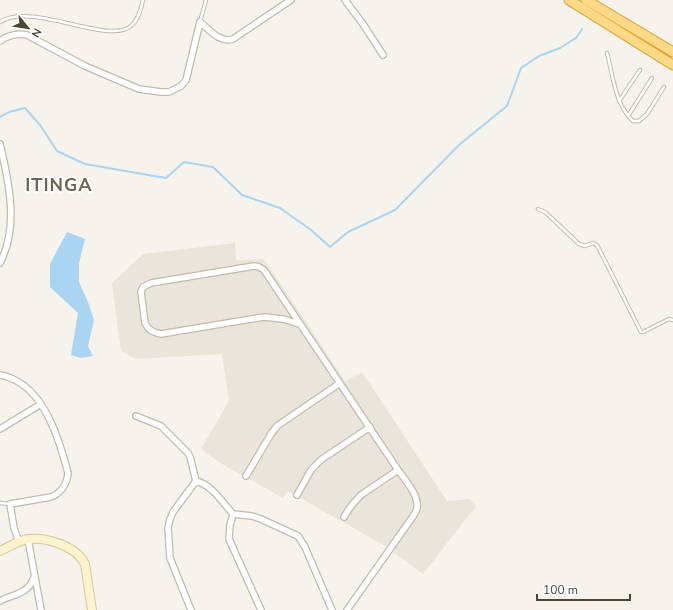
<svg xmlns="http://www.w3.org/2000/svg" width="673" height="610" font-family="'Nunito Sans',sans-serif">
	<style>
		.residential { fill: #eae5da }
		.water { fill: #a9d4f2 }
		.lines { fill: none; stroke-linecap: round; stroke-linejoin: round }
		.stream { stroke: #a9d4f2; stroke-width: 2 }
		.service-casing { stroke: #c2bbae; stroke-width: 4.5 }
		.minor-casing { stroke: #c2bbae; stroke-width: 8 }
		.secondary-casing { stroke: #d6c79b; stroke-width: 10 }
		.trunk-casing { stroke: #e0a43c; stroke-width: 11 }
		.service { stroke: #fff; stroke-width: 2.5 }
		.minor { stroke: #fff; stroke-width: 5.5 }
		.secondary { stroke: #fff3cd; stroke-width: 8 }
		.trunk { stroke: #ffd985; stroke-width: 9 }
		.labels { text-anchor: middle; stroke-width: 3.5; stroke-linejoin: round; paint-order: stroke }
		.district-label { font-size: 18px; font-weight: bold; letter-spacing: 1px; fill: #6e6250; stroke: #fff }
	</style>
	<rect width="100%" height="100%" fill="#f6f3ec"/>
	<path class="residential" d="M235 243 236 260 264 259 345 381 362 372 447 501 469 499 476 506 423 574 385 546 288 491 283 498 222 464 201 449 229 401 222 354 136 359 121 351 112 283 143 254Z"/>
	<path class="water" d="M67 232 85 239 79 263V282L88 302 94 320 88 346 93 356 80 358 71 355 78 313 50 287V264Z"/>
	<g class="lines">
		<path class="stream" d="M0 117 9 112 25 108 40 125 57 151 85 164 166 178 184 162 213 167 242 195 280 208 311 230 330 247 348 232 395 210 460 144 507 106 521 68 539 56 560 48 576 38 582 29"/>
		<defs>
			<path id="service" d="M0 22C34 1 111 47 132 25 139 19 141 8 143 0
				M200 22 206 0
				M607 53C613 75 615 105 633 121H639L647 114 664 87
				M619 101 640 70
				M628 116 652 78
				M538 209 545 212 579 244 585 246 593 243 597 245 641 332H643L669 319 673 320
				M0 503 9 504"/>
			<path id="minor" d="M345 0 363 24 383 55
				M0 41C9 35 17 33 27 35L85 66 139 89 161 92H169L181 86 186 80 200 22C210 30 219 43 233 39L291 0
				M0 144C9 182 19 227 0 263
				M299 324 283 319 264 317 161 334C153 333 148 330 145 323L141 292 143 287 151 283 254 266 259 267 264 270 398 470C405 480 419 495 417 508 416 513 412 518 409 522L347 610
				M0 375C5 375 10 378 15 380 46 395 60 442 68 473 67 484 61 493 51 497L10 504 14 528 19 542
				M136 416 161 426 188 453 190 457 196 481
				M0 429 41 404
				M246 476 271 434 277 426 340 383
				M196 481C212 485 222 502 233 514L252 516 261 519 298 536 305 547 332 610
				M297 495 311 470 322 459 370 427
				M233 514 230 525 229 539 261 610
				M344 517 351 506 361 495 398 470
				M28 539 41 610
				M0 601C13 594 29 594 34 577
				M191 610 170 558 168 528 170 519 173 512 196 481"/>
			<path id="secondary" d="M0 551C9 547 19 540 28 539 47 537 76 546 85 564L92 610"/>
			<path id="trunk" d="M569 0 673 65
				M586 0 673 52"/>
		</defs>
		<use href="#service" class="service-casing"/>
		<use href="#minor" class="minor-casing"/>
		<use href="#secondary" class="secondary-casing"/>
		<use href="#trunk" class="trunk-casing"/>
		<use href="#service" class="service"/>
		<use href="#minor" class="minor"/>
		<use href="#secondary" class="secondary"/>
		<use href="#trunk" class="trunk"/>
	</g>
	<g class="labels">
		<g class="district-label">
			<text x="59" y="191">ITINGA</text>
		</g>
	</g>
	<g transform="translate(28 28) rotate(120)" stroke="#ffffff" stroke-width="3" paint-order="stroke">
	<path d="M0-3L7 15L0 10L-7 15Z" fill="#4b4439"/>
	<text y="-6" font-size="11" font-weight="bold" text-anchor="middle" fill="#4b4439">N</text>
	</g>
	<path d="M537 594v6h93v-6" fill="none" stroke="#4b4439" stroke-width="2"/>
	<text x="543" y="594" font-size="12" fill="#4b4439" stroke="#ffffff" stroke-width="3" paint-order="stroke">100 m</text>
</svg>
